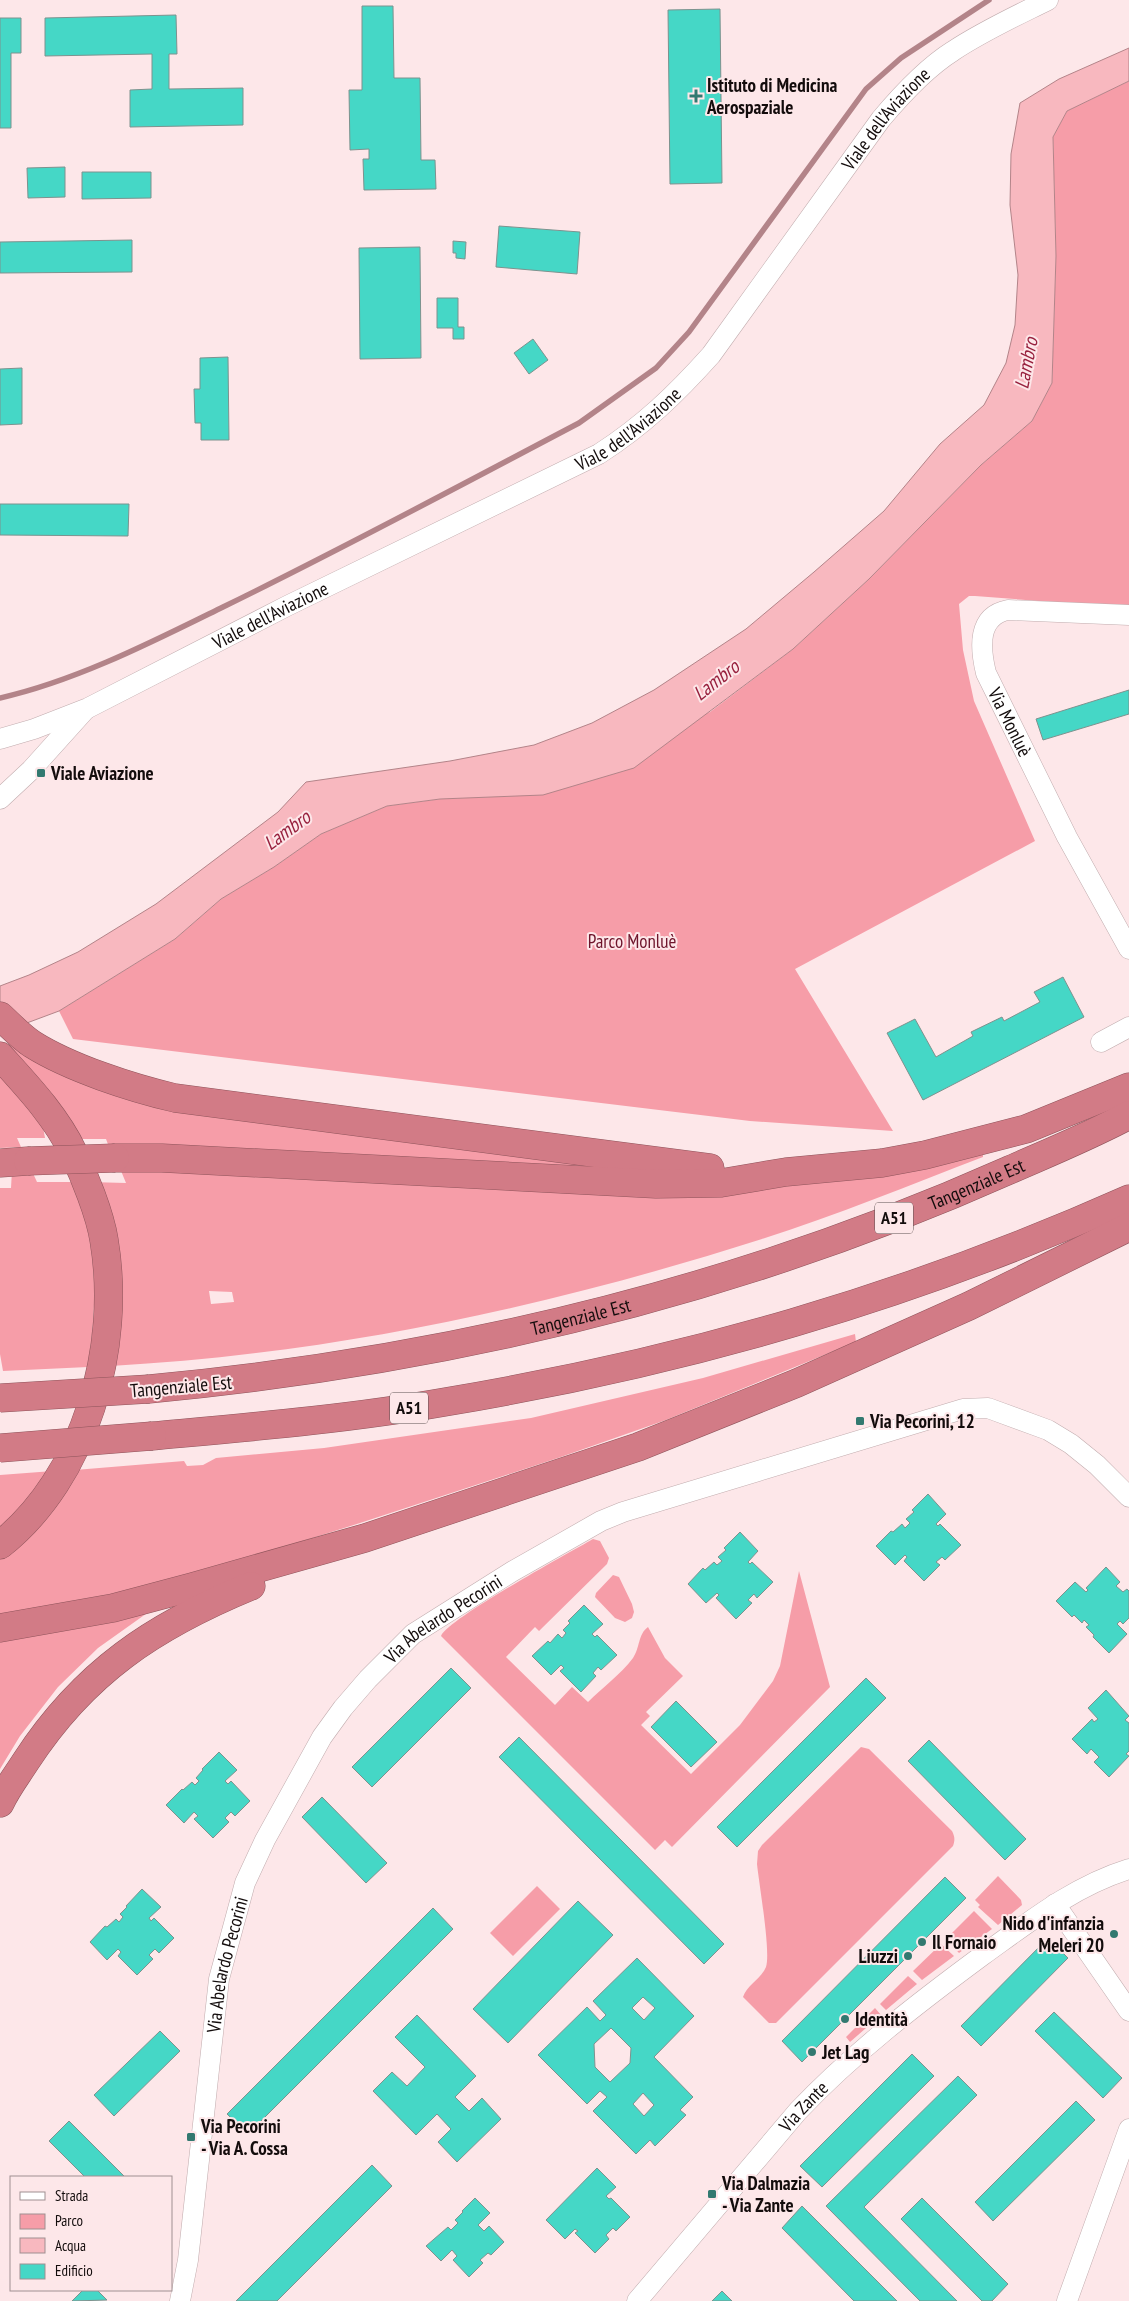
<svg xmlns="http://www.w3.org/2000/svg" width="1129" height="2301" font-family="'PT Sans Narrow',sans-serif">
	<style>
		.green { fill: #f69da8; fill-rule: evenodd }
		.water { fill: #f8b8bf; stroke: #b38489 }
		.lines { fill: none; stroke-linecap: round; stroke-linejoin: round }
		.stream { stroke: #b38489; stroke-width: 5.5 }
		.building { fill: #45d7c6; stroke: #7d928e; fill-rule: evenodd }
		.street-casing { stroke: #c1acae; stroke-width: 21 }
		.highway-casing { stroke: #8f545b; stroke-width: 29 }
		.street { stroke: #fff; stroke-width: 20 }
		.highway { stroke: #d27b86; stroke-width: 28 }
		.highway-bridge-casing { stroke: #8f545b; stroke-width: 29; stroke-linecap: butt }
		.highway-bridge { stroke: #d27b86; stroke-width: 28 }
		.poi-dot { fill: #327970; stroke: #fde7e9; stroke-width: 2 }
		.labels { text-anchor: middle; stroke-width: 4; stroke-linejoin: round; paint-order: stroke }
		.shield { fill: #fde7e9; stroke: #594e4e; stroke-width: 1 }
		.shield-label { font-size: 18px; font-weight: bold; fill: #130c0c }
		.poi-label { font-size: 19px; font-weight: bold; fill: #130c0c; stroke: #fde7e9; text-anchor: start }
		.street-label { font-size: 19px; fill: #130c0c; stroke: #fde7e9 }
		.park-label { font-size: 19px; fill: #6f152c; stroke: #fde7e9 }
		.water-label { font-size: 20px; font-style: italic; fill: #98213e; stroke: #fde7e9 }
	</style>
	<rect width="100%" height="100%" fill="#fde7e9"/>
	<path class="green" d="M1129 81V608L975 596H969L959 604 963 650 974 701 1035 841 795 969 893 1131 750 1121 73 1039 59 1011 175 939 221 899 274 867 321 834 387 806 440 799 710 712 793 649 869 579 981 465 1032 421 1052 383 1056 256 1053 137 1067 111Z
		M10 1044 75 1075 607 1167 109 1147 106 1139H75L8 1046Z
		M0 1071 43 1127 45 1138H17L21 1147 0 1148Z
		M983 1151V1157C910 1185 837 1215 762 1239 552 1306 332 1354 111 1366L89 1182 126 1183 119 1166 669 1190ZM209 1291 232 1292 234 1302 211 1304Z
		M31 1169 37 1182H71C100 1238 97 1306 88 1367L3 1371 0 1354V1188H11L12 1170Z
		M855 1334 856 1342 666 1420 558 1458 360 1523 195 1575 94 1600 0 1618V1558L75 1470 184 1461 187 1466 203 1465 216 1458 324 1448 531 1418 703 1378Z
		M53 1471 0 1533V1475Z
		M593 1539 600 1541 609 1558 607 1564 539 1631 535 1627 506 1657 555 1705 572 1687 588 1702C602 1688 621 1674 633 1658 640 1648 638 1634 648 1627L665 1658 683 1676 646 1712 650 1716 641 1725 691 1774 740 1725 773 1681 780 1666 799 1571 830 1687 672 1847 665 1840 655 1850 441 1636C449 1618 569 1553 593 1539Z
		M613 1575 619 1577 632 1604 634 1612 632 1618 625 1622 615 1618 595 1597 596 1593Z
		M150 1611 98 1648 58 1687 20 1736 0 1769V1638Z
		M861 1747 869 1749 952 1831C955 1837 955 1840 953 1846L776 2023H769L743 1997C747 1985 761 1979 766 1967 771 1952 759 1884 757 1864L758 1851 762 1845Z
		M998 1876 1021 1900 1022 1905 998 1925 978 1907 980 1905 975 1900Z
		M537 1886 560 1909 513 1956 490 1933Z
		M974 1911 992 1929 959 1953 946 1939Z
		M941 1944 954 1956 922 1980 913 1971Z
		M908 1976 917 1984 886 2010 880 2004Z
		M875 2008 881 2015 850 2042 846 2037Z"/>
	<path class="water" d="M1129 48V81L1067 111 1053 137 1056 256 1052 383 1032 421 981 465 869 579 793 649 634 768 543 795 440 799 387 806 321 834 274 867 221 899 175 939 59 1011 0 1033V986L29 975 78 952 156 904 278 812 306 782 450 761 534 745 592 723 654 690 746 629 814 572 884 511 940 444 984 405 1006 363 1015 325 1018 275 1010 205 1011 154 1020 103 1059 79Z"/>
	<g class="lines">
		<path class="stream" d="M0 698C76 681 154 641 223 607 344 548 461 485 579 423L656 368 689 332 866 89 901 58 989 0"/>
	</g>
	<path class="building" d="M362 6H393L394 78H420L421 160H435L436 189 364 190 363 159H369V149L350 150 349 90H362Z
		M720 9 722 183 670 184 668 10Z
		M176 15 177 54H169V89L243 88V125L130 127V90L152 89V54L45 56V18Z
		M0 18H21V53H11V128H0Z
		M65 167V197L28 198 27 168Z
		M82 172H151V198L82 199Z
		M499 226 580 232 577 274 496 267Z
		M132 240V272L0 273V242Z
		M453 241 466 242 465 259 456 258V253H453Z
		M420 247 421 358 360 359 359 248Z
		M437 298H458V327H464V339H453V328H437Z
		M533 339 548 360 529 374 514 353Z
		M228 357 229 440H201V423H195L194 389H200V358Z
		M22 368V424L0 425V369Z
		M0 504H129L128 536 0 535Z
		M1129 690V714L1043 740 1036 719Z
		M1063 977 1084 1017 923 1100 887 1033 915 1019 936 1057 973 1036 971 1032 1002 1017 1004 1021 1040 1002 1034 992Z
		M928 1494 946 1514 936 1524 938 1526 940 1524 961 1545 945 1560 942 1557 936 1562 940 1565 924 1581 904 1561 907 1557 905 1555 895 1565 876 1546 891 1531 893 1532 902 1524 905 1528 910 1523 906 1519 914 1512 912 1510Z
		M740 1532 758 1551 748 1562 750 1564 752 1562 773 1582 757 1598 754 1594 748 1600 752 1603 736 1619 716 1598 719 1595 717 1593 706 1603 688 1584 703 1568 705 1570 714 1562 717 1565 722 1561 718 1557 726 1550 724 1548Z
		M1106 1567 1120 1582 1116 1586 1123 1592 1127 1589 1129 1591V1618L1123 1624 1120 1621 1117 1624 1127 1634 1109 1653 1093 1637 1094 1635 1086 1627 1089 1625 1084 1620 1082 1623 1074 1615 1072 1617 1056 1601 1075 1582 1086 1592 1088 1590 1086 1588Z
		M584 1605 603 1624 592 1634 595 1637 597 1635 617 1655 601 1670 598 1667 593 1673 596 1676 581 1692 560 1671 564 1668 561 1665 551 1675 532 1656 548 1641 550 1643 558 1634 562 1638 566 1633 563 1630 570 1623 568 1621Z
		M451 1668 471 1688 372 1787 352 1767Z
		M866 1678 886 1698 737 1847 717 1827Z
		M1106 1690 1129 1716 1125 1720 1129 1723V1751L1126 1754 1129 1756 1109 1777 1094 1762 1099 1757 1091 1749 1087 1754 1072 1739 1092 1719 1094 1722 1098 1719 1088 1708Z
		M676 1701 717 1742 691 1767 651 1727Z
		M519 1737 724 1944 704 1964 499 1757Z
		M929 1740 1026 1839 1005 1860 908 1761Z
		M219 1752 237 1770 225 1781 228 1784 231 1781 250 1801 235 1816 231 1812 225 1818 229 1822 213 1838 194 1819 198 1816 194 1812 184 1823 166 1805 182 1789 183 1790 192 1782 195 1785 199 1781 196 1778 203 1770 202 1769Z
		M322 1797 387 1863 366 1883 302 1817Z
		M945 1877 966 1898 802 2062 782 2041Z
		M142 1889 161 1907 149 1918 151 1921 154 1918 174 1938 159 1953 155 1949 149 1955 153 1959 137 1975 118 1956 121 1952 118 1949 107 1960 90 1942 105 1926 107 1927 116 1919 119 1922 123 1917 120 1914 127 1907 126 1906Z
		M578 1901 613 1935 508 2043 473 2009Z
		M433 1908 453 1929 248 2134 227 2114Z
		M1048 1938 1068 1958 981 2046 961 2026Z
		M637 1958 694 2016 654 2057 693 2097 680 2110 686 2115 655 2146 650 2140 636 2154 593 2111 607 2097 600 2091 587 2104 538 2055 587 2007 600 2021 606 2015 593 2001ZM643 1997 655 2008 644 2020 632 2008ZM611 2028 631 2048 630 2063 610 2082 595 2067 594 2044ZM643 2093 654 2105 644 2116 633 2104Z
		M1054 2012 1122 2078 1103 2098 1035 2031Z
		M417 2015 476 2076 455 2097 469 2111 482 2098 501 2119 457 2162 438 2142 451 2129 437 2114 416 2135 373 2091 392 2072 407 2086 425 2067 395 2037Z
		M160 2031 180 2051 114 2116 94 2095Z
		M912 2054 934 2076 822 2187 800 2166Z
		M958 2076 977 2095 864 2207 957 2301H920L826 2206Z
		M1076 2101 1095 2120 993 2221 975 2202Z
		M69 2121 125 2177H85L49 2141Z
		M372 2165 392 2186 277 2301H236Z
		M597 2168 616 2187 606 2196 609 2199 611 2198 630 2217 616 2231 613 2228 606 2235 609 2239 595 2253 575 2233 578 2231 575 2229 565 2239 546 2220Z
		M475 2198 490 2213 478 2225 484 2231 489 2226 504 2242 491 2255 488 2253 480 2260 483 2263 469 2277 453 2260 457 2256 452 2250 441 2261 426 2246 448 2227 451 2230 458 2223 455 2220 463 2212 462 2211Z
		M922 2198 1008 2284 992 2301H982L901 2219Z
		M802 2206 897 2301H854L782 2228Z
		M83 2290H97L107 2300 72 2301Z
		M722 2291 732 2301H712Z"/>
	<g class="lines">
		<defs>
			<g id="street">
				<path id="s1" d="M1129 615 1008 610C977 616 980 648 986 673L1067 837 1129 949"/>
				<path id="s2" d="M0 739 34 729 88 708 287 606 599 454C644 425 676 394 711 355L881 119C902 94 926 68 953 51 983 31 1016 16 1048 0"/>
				<path d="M0 799 31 770 85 710"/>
				<path d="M1101 1042 1129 1027"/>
				<path d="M1055 1904 1129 2011"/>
				<path id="s3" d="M180 2301 188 2260 219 1979 245 1883 265 1840 322 1737 343 1708 368 1679 413 1634 513 1571 601 1521 623 1512 963 1409 988 1408 1048 1430 1071 1444 1097 1465 1129 1497"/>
				<path id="s4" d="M637 2301 798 2111C853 2053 918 2003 983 1955 1029 1922 1074 1886 1129 1869"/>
				<path d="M1067 2301 1129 2129"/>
			</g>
			<g id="highway">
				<path d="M0 1016C10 1025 20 1036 32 1044 70 1068 132 1088 175 1098L710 1168"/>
				<path d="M0 1056C27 1086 55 1115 73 1152 84 1175 100 1214 104 1240 122 1347 86 1477 0 1545"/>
				<path d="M115 1158H162L656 1184 721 1183 786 1172 882 1163 925 1155 1026 1129 1129 1087"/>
				<path d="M0 1163 28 1161"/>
				<path id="s5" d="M149 1389C447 1361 733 1293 1007 1171 1048 1153 1090 1136 1129 1115"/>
				<path d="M152 1436C250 1427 348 1419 445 1402 684 1362 907 1298 1129 1199"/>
				<path d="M0 1628 113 1608 192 1587 365 1538 638 1447 797 1383 969 1306 1129 1227"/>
				<path d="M0 1803C7 1788 17 1775 26 1761 84 1672 154 1626 251 1586"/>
			</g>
		</defs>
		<use href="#street" class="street-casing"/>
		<use href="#highway" class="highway-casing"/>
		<use href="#street" class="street"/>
		<use href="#highway" class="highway"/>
		<defs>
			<path id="highway-bridge" d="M28 1161 115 1158
				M0 1398 149 1389
				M0 1448 152 1436"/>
		</defs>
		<use href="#highway-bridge" class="highway-bridge-casing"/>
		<use href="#highway-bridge" class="highway-bridge"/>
	</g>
	<g class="poi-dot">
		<path d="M693.5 88.5h5v5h5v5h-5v5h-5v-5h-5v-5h5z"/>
		<rect x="36" y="768" width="10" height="10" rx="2.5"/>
		<rect x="855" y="1416" width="10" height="10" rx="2.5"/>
		<circle cx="1114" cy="1934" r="5"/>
		<circle cx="922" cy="1942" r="5"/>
		<circle cx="908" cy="1956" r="5"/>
		<circle cx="845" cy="2019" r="5"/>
		<circle cx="812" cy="2052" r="5"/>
		<rect x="186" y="2132" width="10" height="10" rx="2.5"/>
		<rect x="707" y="2189" width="10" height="10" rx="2.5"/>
	</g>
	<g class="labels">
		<g class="shield">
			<rect x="875" y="1202.5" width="38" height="31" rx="4"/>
			<rect x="390" y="1392.5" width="38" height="31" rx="4"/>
		</g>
		<g class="shield-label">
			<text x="894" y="1224">A51</text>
			<text x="409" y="1414">A51</text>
		</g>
		<g class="poi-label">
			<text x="707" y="92">Istituto di Medicina<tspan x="707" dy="22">Aerospaziale</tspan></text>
			<text x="51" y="780">Viale Aviazione</text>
			<text x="870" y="1428">Via Pecorini, 12</text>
			<text x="1104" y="1930" text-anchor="end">Nido d'infanzia<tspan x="1104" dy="22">Meleri 20</tspan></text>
			<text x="932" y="1949">Il Fornaio</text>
			<text x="898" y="1963" text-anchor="end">Liuzzi</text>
			<text x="855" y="2026">Identità</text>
			<text x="822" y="2059">Jet Lag</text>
			<text x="201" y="2133">Via Pecorini<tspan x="201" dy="22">- Via A. Cossa</tspan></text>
			<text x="722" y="2190">Via Dalmazia<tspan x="722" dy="22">- Via Zante</tspan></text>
		</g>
		<g class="street-label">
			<text dy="7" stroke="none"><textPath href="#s2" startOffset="1108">Viale dell'Aviazione</textPath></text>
			<text dy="7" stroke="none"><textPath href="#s2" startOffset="702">Viale dell'Aviazione</textPath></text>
			<text dy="7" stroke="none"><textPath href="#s2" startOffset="298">Viale dell'Aviazione</textPath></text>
			<text dy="7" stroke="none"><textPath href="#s1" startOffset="252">Via Monluè</textPath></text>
			<text dy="7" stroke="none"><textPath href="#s5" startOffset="856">Tangenziale Est</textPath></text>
			<text dy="7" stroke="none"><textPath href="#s5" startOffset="438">Tangenziale Est</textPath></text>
			<text transform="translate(181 1386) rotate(-5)" y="7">Tangenziale Est</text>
			<text dy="7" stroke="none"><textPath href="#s3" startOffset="760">Via Abelardo Pecorini</textPath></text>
			<text dy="7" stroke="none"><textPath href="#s3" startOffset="340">Via Abelardo Pecorini</textPath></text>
			<text dy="7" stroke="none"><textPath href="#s4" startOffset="256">Via Zante</textPath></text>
		</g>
		<g class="park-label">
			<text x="632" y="948">Parco Monluè</text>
		</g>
		<g class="water-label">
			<text transform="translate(1026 363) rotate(-79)" y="7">Lambro</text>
			<text transform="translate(716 680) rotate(-38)" y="7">Lambro</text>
			<text transform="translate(287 830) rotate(-36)" y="7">Lambro</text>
		</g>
	</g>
	<rect x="10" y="2176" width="162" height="115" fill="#fde7e9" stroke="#9f8f91"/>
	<rect x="20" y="2192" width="25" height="8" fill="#ffffff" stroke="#9f8f91"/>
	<text x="55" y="2201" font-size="15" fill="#130c0c">Strada</text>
	<rect x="20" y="2214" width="25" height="15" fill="#f69da8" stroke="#9f8f91"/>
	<text x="55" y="2226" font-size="15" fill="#130c0c">Parco</text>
	<rect x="20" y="2238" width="25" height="15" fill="#f8b8bf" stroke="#9f8f91"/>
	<text x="55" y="2251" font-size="15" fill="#130c0c">Acqua</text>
	<rect x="20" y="2264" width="25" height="15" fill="#45d7c6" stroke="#9f8f91"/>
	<text x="55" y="2276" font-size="15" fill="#130c0c">Edificio</text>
</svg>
